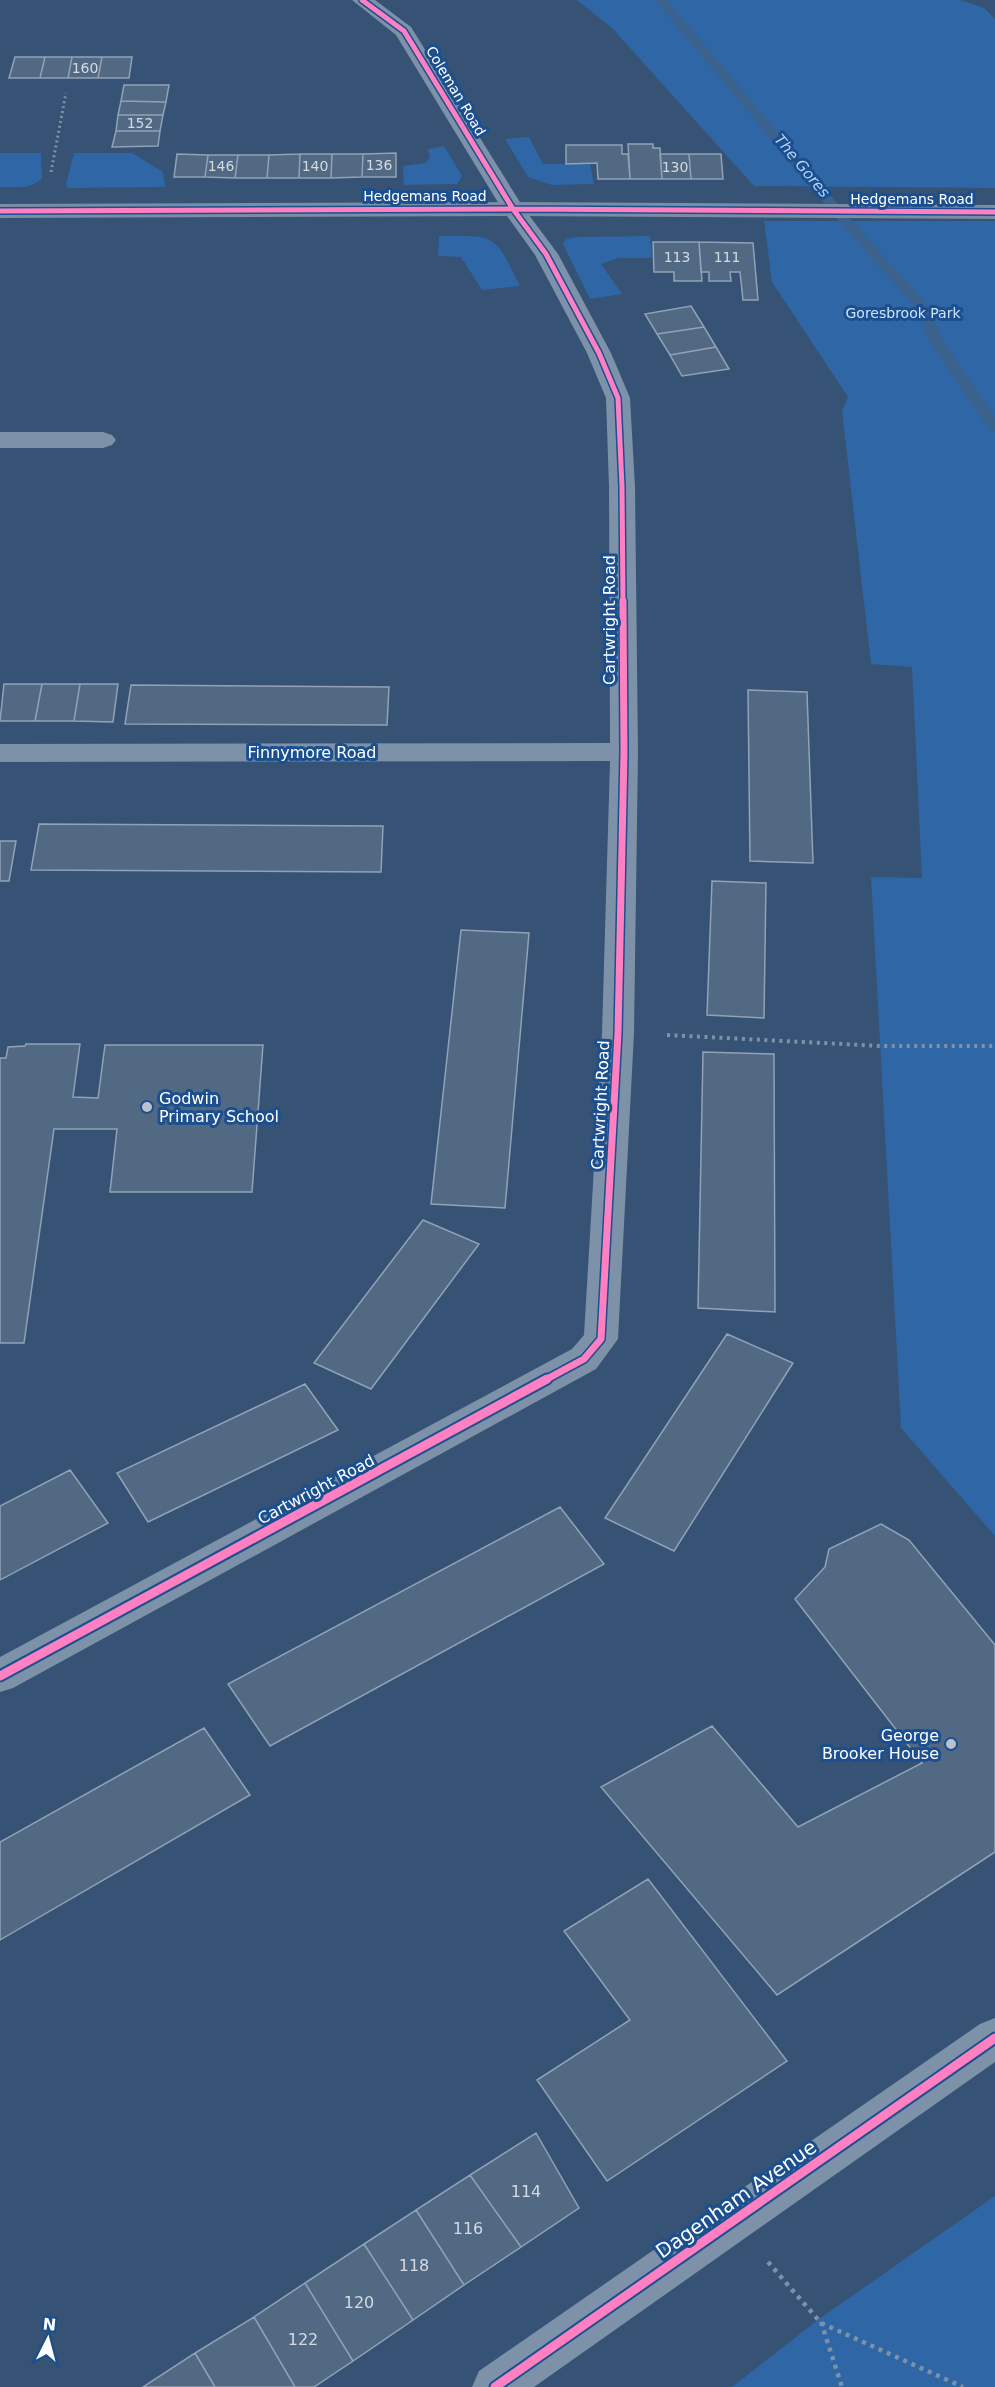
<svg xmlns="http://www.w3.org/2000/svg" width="995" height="2387" font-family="'DejaVu Sans',sans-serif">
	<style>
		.green { fill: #2f66a5 }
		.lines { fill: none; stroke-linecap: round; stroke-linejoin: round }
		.stream { fill: #3b618d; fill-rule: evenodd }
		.building { fill: #526984; stroke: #92a2b6; stroke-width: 1.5 }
		.path-far2 { stroke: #7d92a8; stroke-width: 3; stroke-dasharray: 2 3; stroke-linecap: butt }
		.path-far1 { stroke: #7d92a8; stroke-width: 4; stroke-dasharray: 3 4.5; stroke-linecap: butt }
		.path { stroke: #7d92a8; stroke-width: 4.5; stroke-dasharray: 4 5; stroke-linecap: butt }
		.lane { fill: #7d92a8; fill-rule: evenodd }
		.street { fill: #7d92a8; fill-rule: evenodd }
		.secondary { fill: #798da4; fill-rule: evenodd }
		.cycleway-far2-casing { stroke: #1b4f8f; stroke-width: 8 }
		.cycleway-far1-casing { stroke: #1b4f8f; stroke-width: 10 }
		.cycleway-casing { stroke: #1b4f8f; stroke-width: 13 }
		.cycleway-far2 { stroke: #ff80c0; stroke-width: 5 }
		.cycleway-far1 { stroke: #ff80c0; stroke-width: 7 }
		.cycleway { stroke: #ff80c0; stroke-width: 9 }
		.poi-dot { fill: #b9c2ce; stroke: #1b4f8f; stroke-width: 2 }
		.labels { text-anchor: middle; stroke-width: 6; stroke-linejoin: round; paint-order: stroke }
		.number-label { font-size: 14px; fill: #d4dae0 }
		.far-street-label { font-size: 14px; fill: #fff; stroke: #1b4f8f }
		.far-park-label { font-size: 14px; fill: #cfe3fa; stroke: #1b4f8f }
		.far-water-label { font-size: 15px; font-style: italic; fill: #b5d3f5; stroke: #1b4f8f }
		.street-label { font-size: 16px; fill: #fff; stroke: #1b4f8f }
		.poi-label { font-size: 16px; fill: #fff; stroke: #1b4f8f; text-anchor: start }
		.near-number-label { font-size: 16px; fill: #d4dae0 }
		.near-street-label { font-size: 20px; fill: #fff; stroke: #1b4f8f }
	</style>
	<rect width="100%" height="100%" fill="#365274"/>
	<path class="green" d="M577 0H960L984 8 995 19V188L754 186 612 28Z
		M529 137 543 164H590L594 184 552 185 528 177 505 139Z
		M444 146 462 176 457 184 404 185 403 166 426 163 430 157 428 149Z
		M0 153H41L42 178C31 190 15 187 0 187Z
		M74 153H132L163 172 165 187 68 188 66 184Z
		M764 221H995V1536L901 1428 871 877 922 878 912 667 871 664 842 411 848 397 772 282Z
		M439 236C497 236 494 233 520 286L482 290 461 257 438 256Z
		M650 236 652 258H619L601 264 622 294 590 299 563 244 566 239 577 237Z
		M995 2196V2387H732L819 2319Z"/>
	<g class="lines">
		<path class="stream" d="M655 0H667L852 221 926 303 943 341 995 417V431L990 430 929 341 915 307 844 227Z"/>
	</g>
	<path class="building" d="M15 57H45L40 78H9Z
		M45 57H72L68 78H40Z
		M72 57H102L98 78H68Z
		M102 57H132L129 78H98Z
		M124 85H169L166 102 121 101Z
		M121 101 166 102 163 115H118Z
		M118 115H163L160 131H116Z
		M116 131H160L158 146 112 147Z
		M628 144H653V148H660L662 179H630Z
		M566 145H622V154H628L630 179H598L597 163 566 164Z
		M396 153V177H362L363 154Z
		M177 154 208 155 205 177H174Z
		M300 154H332L331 178H299Z
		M300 154 299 178H267L269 155Z
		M332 154H363L362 177 331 178Z
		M660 154H689L691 179H662Z
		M689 154H721L723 179H691Z
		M208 155H238L235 178 205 177Z
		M238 155H269L267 178H235Z
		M653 242H699L702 281H674V272H654Z
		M699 242 753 243 758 300H743L740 272H730L731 281H709V272H701Z
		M691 306 704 327 657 334 645 314Z
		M704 327 716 347 670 355 657 334Z
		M716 347 729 369 682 376 670 355Z
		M4 684H42L35 721H0Z
		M42 684H80L74 721H35Z
		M80 684H118L113 722 74 721Z
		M131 685 389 687 387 725 125 724Z
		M748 690 807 692 813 863 750 861Z
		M39 824 383 826 381 872 31 870Z
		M0 841H16L9 881H0Z
		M712 881 766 883 764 1018 707 1015Z
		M461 930 529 933 505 1208 431 1204Z
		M26 1044H80L73 1097 98 1098 105 1045H263L252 1192H110L117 1129H54L24 1343H0V1058H6L8 1047 25 1046Z
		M26 1044H80L73 1097 98 1098 105 1045H263L252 1192H110L117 1129H54L24 1343H0V1058H6L8 1047 25 1046Z
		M703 1052 774 1054 775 1312 698 1308Z
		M423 1220 479 1244 371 1389 314 1363Z
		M727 1334 793 1363 674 1551 605 1518Z
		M305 1384 338 1430 148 1522 117 1473Z
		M70 1470 108 1523 0 1580V1506Z
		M560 1507 604 1564 270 1746 228 1684Z
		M881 1524 909 1540 995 1645V1852L777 1995 601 1787 712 1726 798 1827 922 1763 795 1599 825 1567 829 1549Z
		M204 1728 250 1795 0 1940V1842Z
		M648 1879 787 2061 607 2181 537 2080 630 2020 564 1931Z
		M536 2133 579 2208 521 2247 470 2175Z
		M470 2175 521 2247 464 2285 416 2210Z
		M416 2210 464 2285 413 2320 364 2244Z
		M364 2244 413 2320 353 2361 305 2283Z
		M305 2283 353 2361 314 2387H295L254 2317Z
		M254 2317 295 2387H215L195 2353Z
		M195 2353 215 2387H143Z"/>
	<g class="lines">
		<path class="path-far2" d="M51 172 66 93"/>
		<path class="path-far1" d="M667 1035 881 1046H995"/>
		<path class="path" d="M768 2262 821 2323 963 2387
			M821 2322 842 2387"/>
		<path class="lane" d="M0 432H103L112 435 116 440 112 445 103 448H0Z"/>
		<path class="street" d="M352 0H375L411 27 523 207 558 254 611 353 630 398 635 487 638 752 634 1033 618 1339 596 1369 13 1688 0 1692V1657L572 1349 584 1335 602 1033 610 761 0 762V744L610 743 609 487 606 398 587 353 535 255 502 209 396 35Z
			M995 2018V2062L534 2387H472L479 2371 980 2024Z"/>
		<path class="secondary" d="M513 202 995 205V219L513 216 0 218V204Z"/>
		<defs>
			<path id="cycleway-far2" d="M362 0 404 31 513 209 546 254 599 353 618 398 622 487 623 602
				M0 211 513 209 995 212"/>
			<path id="cycleway-far1" d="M545 1380 584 1359 601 1339 618 1033 624 752 623 601"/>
			<path id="cycleway" d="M0 1676 547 1379
				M495 2387 995 2038"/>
		</defs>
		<use href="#cycleway-far2" class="cycleway-far2-casing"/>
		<use href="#cycleway-far1" class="cycleway-far1-casing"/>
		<use href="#cycleway" class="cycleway-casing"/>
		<use href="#cycleway-far2" class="cycleway-far2"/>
		<use href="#cycleway-far1" class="cycleway-far1"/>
		<use href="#cycleway" class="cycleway"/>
	</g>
	<g class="poi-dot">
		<circle cx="147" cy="1107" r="6"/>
		<circle cx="951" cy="1744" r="6"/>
	</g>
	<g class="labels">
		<g class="number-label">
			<text x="85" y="73">160</text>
			<text x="140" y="128">152</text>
			<text x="379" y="170">136</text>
			<text x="221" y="171">146</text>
			<text x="315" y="171">140</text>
			<text x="675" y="172">130</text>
			<text x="677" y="262">113</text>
			<text x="727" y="262">111</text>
		</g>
		<g class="far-street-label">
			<text transform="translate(456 91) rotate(59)" y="5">Coleman Road</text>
			<text x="425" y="201">Hedgemans Road</text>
			<text x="912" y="204">Hedgemans Road</text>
		</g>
		<g class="far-park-label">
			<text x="903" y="318">Goresbrook Park</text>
		</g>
		<g class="far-water-label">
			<text transform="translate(802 166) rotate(50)" y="5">The Gores</text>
		</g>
		<g class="street-label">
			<text transform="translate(609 620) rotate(-90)" y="6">Cartwright Road</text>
			<text x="312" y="758">Finnymore Road</text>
			<text transform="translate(600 1105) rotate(-87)" y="6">Cartwright Road</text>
			<text transform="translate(316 1489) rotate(-28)" y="6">Cartwright Road</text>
		</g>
		<g class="poi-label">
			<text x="159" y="1104">Godwin<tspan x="159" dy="18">Primary School</tspan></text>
			<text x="939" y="1741" text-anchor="end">George<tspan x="939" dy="18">Brooker House</tspan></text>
		</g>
		<g class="near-number-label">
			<text x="526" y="2197">114</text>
			<text x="468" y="2234">116</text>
			<text x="414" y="2271">118</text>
			<text x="359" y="2308">120</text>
			<text x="303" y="2345">122</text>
		</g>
		<g class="near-street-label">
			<text transform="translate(736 2199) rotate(-35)" y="7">Dagenham Avenue</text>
		</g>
	</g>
	<g transform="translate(48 2339) rotate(6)" stroke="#1b4f8f" stroke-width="4.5" paint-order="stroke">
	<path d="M0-4.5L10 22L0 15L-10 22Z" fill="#ffffff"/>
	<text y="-9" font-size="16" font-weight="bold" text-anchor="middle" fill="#ffffff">N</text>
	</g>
</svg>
